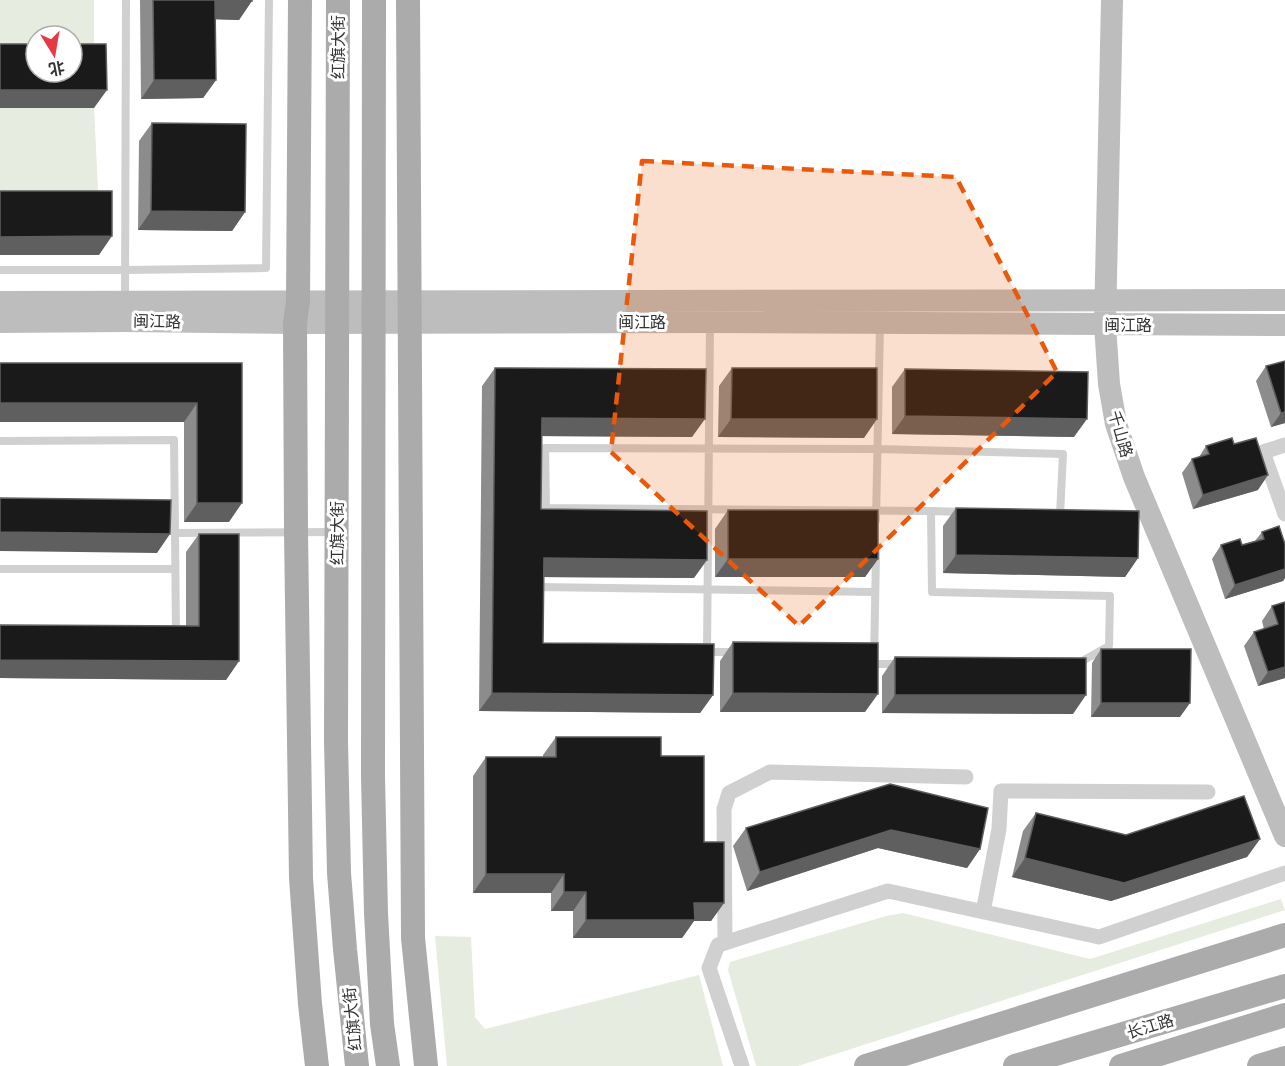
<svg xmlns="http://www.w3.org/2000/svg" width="1285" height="1066" font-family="'Archivo Narrow','Noto Sans SC',sans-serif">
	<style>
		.green { fill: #e6ecdf }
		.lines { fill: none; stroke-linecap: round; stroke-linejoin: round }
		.lane { stroke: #d0d0d0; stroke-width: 8 }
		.street { stroke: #d0d0d0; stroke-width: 15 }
		.secondary { stroke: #bdbdbd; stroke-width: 22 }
		.primary { stroke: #ababab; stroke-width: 24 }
		.wall { fill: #8c8c8c }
		.shaded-wall { fill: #5f5f5f }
		.building { fill: #1a1a1a; stroke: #5f5f5f; stroke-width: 1.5 }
		.marked { fill: #e8590c; fill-opacity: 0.2; stroke: #e8590c; stroke-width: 4.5; stroke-dasharray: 12 8; stroke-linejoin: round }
		.labels { text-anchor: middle; stroke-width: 6; stroke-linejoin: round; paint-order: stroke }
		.street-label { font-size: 16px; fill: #333; stroke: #fff }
	</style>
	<rect width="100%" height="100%" fill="#fff"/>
	<path class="green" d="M0 0H94V62H72V36H36V62H0Z
		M0 108H94L99 209H0Z
		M1281 899 1285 910 798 1066H756L728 970 730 962 886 916 903 913 1090 959Z
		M435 936 471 937 475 1017 485 1029 699 975 723 1066H447Z"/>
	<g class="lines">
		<path class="lane" d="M0 270H125L266 268 269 0
			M125 298 126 0
			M0 441 174 440 175 533
			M931 511 546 508 545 448 878 449 1063 454 1060 515H1056
			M963 512 931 511 932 592 1110 596 1109 646 1077 664
			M876 520 880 325
			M876 553 874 664H900
			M0 569H175
			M539 592V587L875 592
			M176 636 175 533 333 532
			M704 652H734
			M707 652 710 323"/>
		<path class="street" d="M1285 445 1263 452 1285 514
			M983 912 999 829 1001 791 1208 792
			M725 943 724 809 729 793 770 772 966 777
			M742 1066 709 968 718 945 888 891 1099 937 1285 873"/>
		<path class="secondary" d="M1112 0 1105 325 1109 384 1116 424 1134 477 1285 836
			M0 302 1285 300
			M0 322 125 321 295 323 710 322 1285 325"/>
		<path class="primary" d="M300 0 298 301 295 323 296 532 301 878 310 1004 317 1066
			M338 0 336 742 339 873 345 949 357 1066
			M374 0 373 776 376 913 382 1024 388 1066
			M408 0 413 938 426 1066
			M866 1066 1285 935
			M1015 1066 1285 986
			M1121 1066 1285 1015
			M1259 1066 1285 1058"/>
	</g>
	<path class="wall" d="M140 0H252L239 20 216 19V80L203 98 141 99Z
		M152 123 245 212 232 231 138 230 139 141Z
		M1285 361V423L1271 427 1256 381 1266 366Z
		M0 363H242L229 522H184V422H0Z
		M495 368 692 437 541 436V509L694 578 544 577 543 643 713 695 700 713 479 711 482 386Z
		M732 368 864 438 718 437 719 386Z
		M905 369 1074 437 892 434V387Z
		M1234 444 1258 490 1193 509 1182 473 1192 459 1199 457 1206 446Z
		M956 508 1138 558 1125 577 943 573V526Z
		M728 510 878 559 865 577H715V529Z
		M1262 532 1285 544V578L1283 581 1225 599 1212 559 1221 545H1242L1255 541Z
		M199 534 239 661 226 680 0 678V625L186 626V552Z
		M1285 602V678L1258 686 1244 646 1254 632 1264 629 1262 621 1272 606Z
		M733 642 865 712H720V661Z
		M1101 649 1180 717H1091L1092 663Z
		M895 657 1073 714 882 713V676Z
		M556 737 661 756 704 842 724 903 711 921H694L682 938H573V911H551V893H473V776L486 757H543V755Z
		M1036 813 1126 835 1260 839 1247 857 1111 901 1012 877 1023 831Z
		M746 828 980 849 967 868 878 848 747 891 733 846Z"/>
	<path class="shaded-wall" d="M215 1H252L239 20 202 19Z
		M154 80H216L203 98 141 99Z
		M0 90H107L94 108H0Z
		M151 211 245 212 232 231 138 230Z
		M112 236 99 255H0V237Z
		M0 403H197L184 422H0Z
		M1285 412V423L1271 427 1281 413Z
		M905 416 1087 419 1074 437 892 434Z
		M542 418 705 419 692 437 529 436Z
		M731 419H877L864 438 718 437Z
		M1268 475 1258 490 1193 509 1203 495Z
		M197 503H242L229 522H184Z
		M0 532 170 534 157 553 0 551Z
		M956 555 1138 558 1125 577 943 573Z
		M544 558 707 560 694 578 531 577Z
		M728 559H878L865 577H715Z
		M1285 569V578L1283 581 1225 599 1235 585Z
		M0 660 239 661 226 680 0 678Z
		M1285 667V678L1258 686 1268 672Z
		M492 693 713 695 700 713 479 711Z
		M733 693 878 694 865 712H720Z
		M895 695H1086L1073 714 882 713Z
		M1101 703H1190L1180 717H1091Z
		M891 830 980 849 967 868 878 848 747 891 760 872Z
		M1260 839 1247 857 1111 901 1012 877 1025 858Z
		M486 874H564L551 893H473Z
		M564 892H586L573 911H551Z
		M694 903H724L711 921H694L682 938H573L586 920Z"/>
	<path class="building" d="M153 0H252V1H215L216 80H154Z
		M0 44H36V72H72V44H106L107 90H0Z
		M152 123 246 124 245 212 151 211Z
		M0 191H112V236L0 237Z
		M1285 361V412L1281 413 1266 366Z
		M0 363H242V503H197V403H0Z
		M495 368 706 369 705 419 542 418 541 509 707 511V560L544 558 543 643 714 644 713 695 492 693Z
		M732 368H877V419H731Z
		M905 369 1088 372 1087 419 905 416Z
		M1232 438 1234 444 1256 438 1268 475 1203 495 1192 459 1209 454 1206 446Z
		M0 498 171 500 170 534 0 532Z
		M956 508 1139 511 1138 558 956 555Z
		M728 510H878V559H728Z
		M1279 526 1285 544V569L1235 585 1221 545 1240 539 1242 545 1264 539 1262 532Z
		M199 534H239V661L0 660V625L199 626Z
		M1285 602V667L1268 672 1254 632 1278 624 1272 606Z
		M733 642 878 643V694L733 693Z
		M1101 649H1191L1190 703H1101Z
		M895 657 1086 658V695H895Z
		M556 737H661V756H704V842H724V903H694L695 920H586V892H564V874H486V757H556Z
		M890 784 988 808 980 849 891 830 760 872 746 828Z
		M1244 796 1260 839 1124 883 1025 858 1036 813 1126 835Z"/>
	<path class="marked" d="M642 161 956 177 1057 372 799 626 611 452Z"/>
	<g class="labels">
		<g class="street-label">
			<text transform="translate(338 47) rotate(-90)" y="6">红旗大街</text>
			<text transform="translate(157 321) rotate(1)" y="6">闽江路</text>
			<text x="642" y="328">闽江路</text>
			<text x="1128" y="331">闽江路</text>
			<text transform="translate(1121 434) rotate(74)" y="6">千山路</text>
			<text transform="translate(337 533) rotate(-90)" y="6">红旗大街</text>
			<text transform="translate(352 1019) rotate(-96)" y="6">红旗大街</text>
			<text transform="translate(1150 1026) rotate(-17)" y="6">长江路</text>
		</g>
	</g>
	<g transform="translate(54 54) rotate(169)"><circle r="28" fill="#ffffff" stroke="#adadad" stroke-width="1.5"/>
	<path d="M0-4.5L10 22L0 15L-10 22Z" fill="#e63946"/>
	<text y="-9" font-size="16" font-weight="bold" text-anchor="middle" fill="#333333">北</text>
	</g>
</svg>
